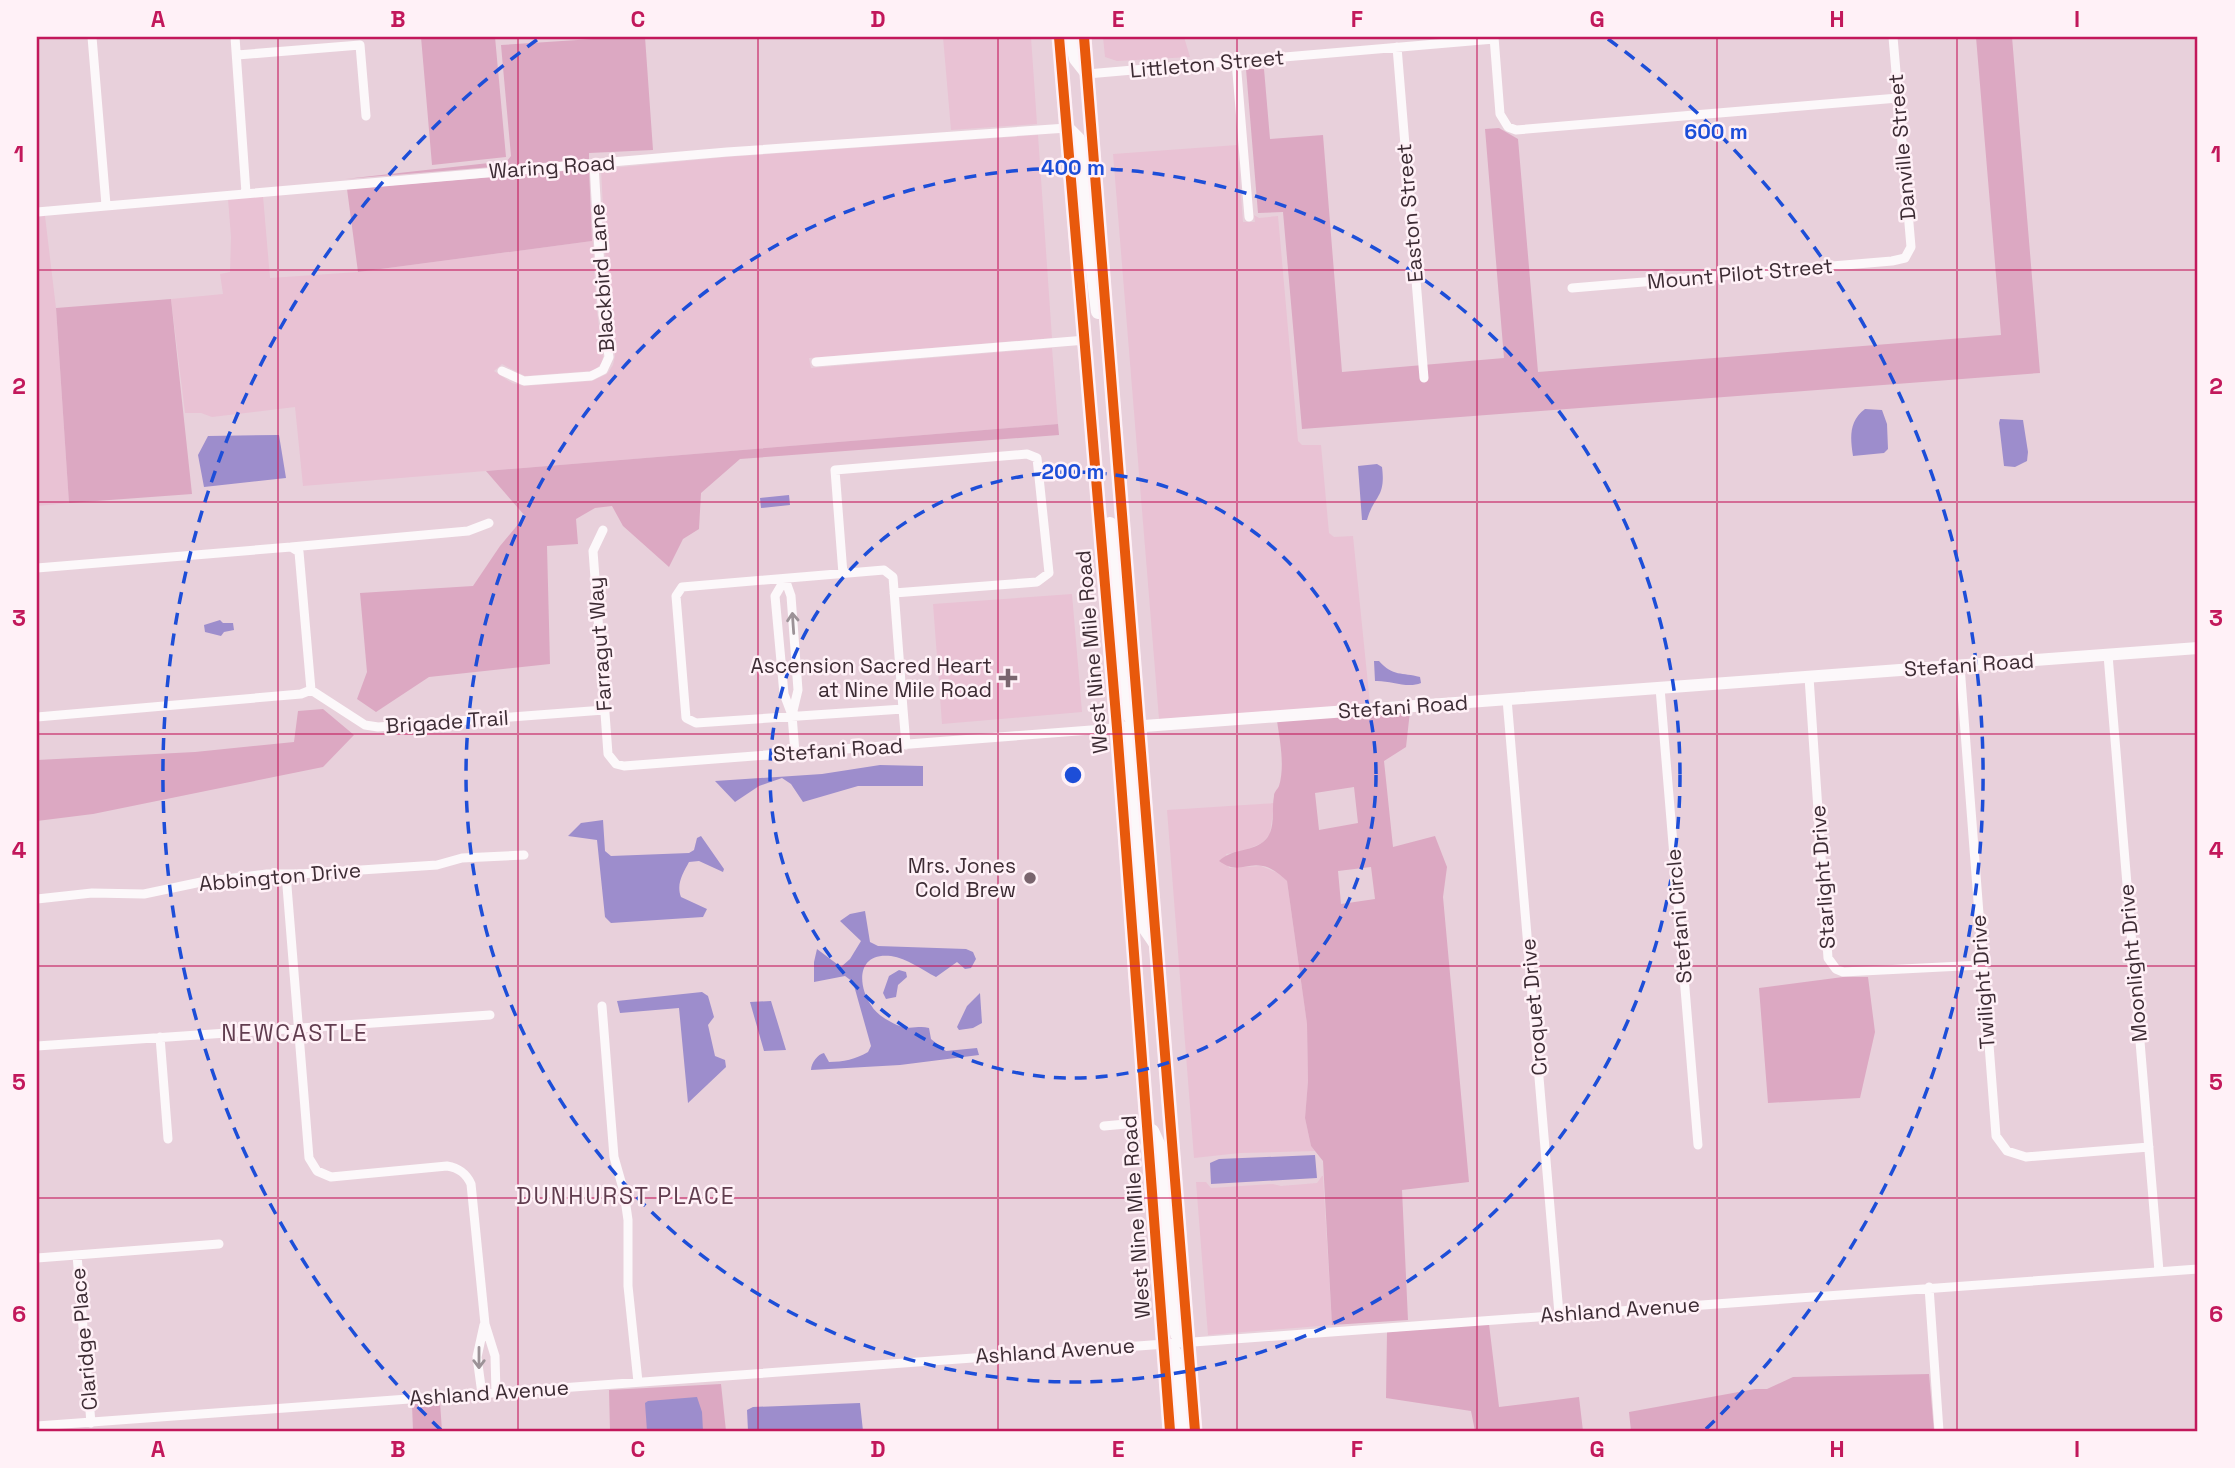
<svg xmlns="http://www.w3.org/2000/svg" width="2235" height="1468" font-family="'Space Grotesk',sans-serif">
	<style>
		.built { fill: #e9c2d4 }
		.green { fill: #dca8c2; fill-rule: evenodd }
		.water { fill: #9d8dcc }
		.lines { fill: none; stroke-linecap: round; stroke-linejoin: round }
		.street { stroke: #fcf8fa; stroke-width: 9 }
		.secondary { stroke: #fcf8fa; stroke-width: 12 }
		.primary { stroke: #fcf8fa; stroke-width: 14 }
		.cycleway-casing { stroke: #fff1f7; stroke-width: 15 }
		.cycleway { stroke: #e8590c; stroke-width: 10 }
		.oneway { stroke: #9c9297 }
		.grid { fill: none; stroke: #c2185b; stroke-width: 2; stroke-opacity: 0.55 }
		.ring { fill: none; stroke: #1d4ed8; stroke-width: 3.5; stroke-dasharray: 12 9 }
		.poi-dot { fill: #79656e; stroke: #fff1f7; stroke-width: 2.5 }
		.labels { text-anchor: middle; stroke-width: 5; stroke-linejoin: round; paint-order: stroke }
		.street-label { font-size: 21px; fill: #3d2c34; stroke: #fff1f7 }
		.poi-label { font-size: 21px; fill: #3d2c34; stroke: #fff1f7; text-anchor: end }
		.neighbourhood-label { font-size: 23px; letter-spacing: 2px; fill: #613d4f; stroke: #fff1f7 }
		.centre { fill: #1d4ed8; stroke: #fff1f7; stroke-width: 3.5 }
		.ring-label { font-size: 21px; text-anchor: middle; font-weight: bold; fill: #1d4ed8; stroke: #fff1f7; stroke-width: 5; stroke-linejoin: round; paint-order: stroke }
		.neatline { fill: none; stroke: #c2185b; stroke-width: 2.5 }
		.grid-label { font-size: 23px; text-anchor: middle; font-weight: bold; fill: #c2185b }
	</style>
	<rect width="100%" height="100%" fill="#e8d0db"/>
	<path class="built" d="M943 37H1031L1037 124 951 130Z
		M1103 37H1184L1190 57 1117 61 1105 57Z
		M1038 135 1052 338 809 358 811 368 1052 348 1058 424 303 486 295 407 212 417 201 413H185L171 299 223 294 220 274 230 272 231 237 228 199 263 196 270 278 358 272 592 241 591 207 596 304 603 357 602 363 595 370 590 371 525 376 502 364 494 371 512 383 524 386 592 381 607 374 613 365 615 356 608 303 601 169 727 157Z
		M1237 145 1243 222H1255L1254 215 1259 218 1278 216 1298 441 1302 445H1321L1329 533 1334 537 1353 536 1370 704 1159 719 1113 154Z
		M45 216 56 308 69 503 37 506V217Z
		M1072 594 1082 712 942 724 933 604Z
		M1274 803 1270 834 1262 843 1241 852 1226 854 1229 868 1261 866 1278 873 1287 881 1307 1024 1308 1081 1305 1118 1311 1146 1315 1151 1240 1153 1194 1158 1167 810Z
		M1322 1176H1323L1332 1325 1208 1335 1196 1182H1206L1211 1188 1273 1184 1281 1186 1317 1183Z"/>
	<path class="green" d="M421 37H495L506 157 432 165Z
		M624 37H645L653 150 589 153V159L345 179 507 161 511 156 501 45Z
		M1976 37H2012L2040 373 1302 429 1283 212 1258 213 1246 69H1264L1270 139 1323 135 1342 372 1504 358 1485 129 1499 128 1518 139 1538 372 2001 335Z
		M589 169 592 241 358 272 347 189Z
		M171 299 192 494 69 503 56 308Z
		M1058 424 1059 435 740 459 701 493 699 529 683 539 669 567 623 526 612 506 595 508 576 519 578 544 547 546 550 664 429 677 376 712 357 699 367 672 360 593 473 586 500 546 525 516 486 471Z
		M323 709 354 735 323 767 93 814 37 821V760L195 752 294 742 298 711Z
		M1410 711 1406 747 1384 761 1393 847 1435 836 1447 867 1443 897 1469 1182 1402 1190 1408 1320 1332 1325 1323 1161 1311 1146 1305 1118 1308 1081 1307 1024 1287 881C1280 875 1273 868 1263 866 1245 862 1239 875 1219 861 1231 849 1250 852 1263 842 1277 831 1271 811 1274 796 1274 792 1277 790 1279 786 1285 766 1280 741 1277 721ZM1354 787 1358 823 1319 830 1315 793ZM1371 867 1375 899 1341 904 1338 871Z
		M1843 977H1868L1875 1032 1860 1098 1768 1103 1759 988Z
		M1489 1324 1499 1407 1579 1397 1583 1431H1475L1471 1411 1386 1398 1387 1332Z
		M1929 1374 1934 1431H1631L1629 1412 1755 1389H1767L1793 1377Z
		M721 1384 726 1431H610L609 1390Z
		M440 1402 442 1431H413L412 1404Z"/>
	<path class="water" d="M1865 409 1882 410 1887 424 1888 449 1884 453 1853 456C1850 437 1849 421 1865 409Z
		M2000 419 2023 420 2028 452 2027 461 2015 467 2004 466 1999 423Z
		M279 435 286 478 204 487 198 455 208 436Z
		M1377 464 1382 467C1386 498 1374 495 1367 520H1362L1358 466Z
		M789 495 790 505 761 508 760 498Z
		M220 620 223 623H233L234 630 224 632 221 636 205 632 204 625Z
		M1374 661H1379C1393 677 1402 672 1420 677L1421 683C1407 689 1390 680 1375 681Z
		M880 765 923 766V786H858L803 802 791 784 782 778 759 786 735 802 715 781 822 774Z
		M603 820 605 851 611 856 689 853 694 850 697 838 701 836 724 869 723 872 699 861 689 862C683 873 676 884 681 897L707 909 703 917 611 923 605 917 597 840 568 836 581 823Z
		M865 911 870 942 878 946 966 949 973 952 976 959 971 968 965 969 957 962 936 977C922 970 907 958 891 956 857 952 857 984 871 1005 876 1014 888 1021 897 1025 910 1031 917 1025 929 1028L931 1039 946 1051 977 1048 979 1055 900 1065 811 1070C811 1063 818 1054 824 1053L829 1062C843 1062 856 1059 868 1052L871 1046 853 982 845 976 814 982V962L817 949 841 967 850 959 861 941 840 921 850 914Z
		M899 970 906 972 907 977 898 985 896 997 886 999 883 993 889 976Z
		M702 992 708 996 714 1017 708 1025 715 1056 725 1060 726 1067 688 1103 679 1008 620 1013 617 1001Z
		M980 993 982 1023 973 1028 959 1030 957 1027 967 1006Z
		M771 1001 786 1050 764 1051 750 1002Z
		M1315 1155 1317 1178 1211 1184 1210 1163 1219 1159Z
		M697 1397 702 1412 703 1431H647L645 1403 648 1401Z
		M860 1403 863 1431H748L747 1410 753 1407Z"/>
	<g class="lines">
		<path class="street" d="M92 37 106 205
			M235 37 246 193
			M1494 37 1500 114 1508 127 1516 130 1898 98
			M1397 47 1424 378
			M237 55 360 45 366 116
			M1236 61 1249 217
			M1087 74 1494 39
			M37 212 727 152 1067 128
			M1572 288 1892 261 1905 258 1911 247 1893 37
			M816 362 1086 340
			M502 371 524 381 591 376 603 370 609 357 602 304 594 164
			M603 530 593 551 608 754 616 764 624 766 1117 728
			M291 547 468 531 489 523
			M37 568 291 547 299 552 311 690
			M884 570 893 577 903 709 696 723 686 718 676 596 682 587Z
			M843 574 835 470 1027 454 1037 458 1049 573 1037 582 894 593
			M2108 655 2159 1271
			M1960 666 1996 1136 2007 1151 2026 1157 2149 1147
			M1809 677 1828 958 1836 969 1843 972 1982 965
			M1660 688 1698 1145
			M1507 699 1559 1314
			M903 709 906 745
			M792 715 798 690 791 596 785 579 775 596 784 694 792 715 795 753
			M37 717 301 694 311 690 365 725 378 727 604 710
			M286 874 309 1158 317 1171 331 1177 447 1166C459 1168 466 1173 471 1184L485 1324 495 1356 496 1393
			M37 899 92 893 144 894 201 882 267 874H300L437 865 462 858 524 855
			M602 1006 614 1157 624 1192 628 1220V1286L638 1382
			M160 1037 168 1139
			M37 1046 490 1015
			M1104 1126 1148 1122
			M77 1255 91 1423
			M37 1258 219 1244
			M1929 1287 1939 1431
			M482 1394 477 1357 484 1325
			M37 1426 2198 1269"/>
		<path class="secondary" d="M1117 728 2198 648"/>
		<path class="primary" d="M1059 37 1117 728 1170 1431
			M1071 37 1076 59 1087 73
			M1084 37 1195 1431
			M1067 128 1078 139 1083 162 1089 240 1098 312
			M1110 524 1126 697 1129 715 1139 726
			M1117 728 1124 732 1131 750 1145 928 1156 944
			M1152 1131 1162 1153 1177 1334 1188 1341
			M1164 1343 1172 1349 1177 1356 1184 1431"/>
		<defs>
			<path id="cycleway" d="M1059 37 1117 728 1170 1431
				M1084 37 1195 1431"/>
		</defs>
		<use href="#cycleway" class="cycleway-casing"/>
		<use href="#cycleway" class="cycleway"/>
	</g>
	<defs><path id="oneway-shaft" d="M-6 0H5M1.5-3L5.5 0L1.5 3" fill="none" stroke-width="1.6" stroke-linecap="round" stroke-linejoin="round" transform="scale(1.75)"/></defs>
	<g class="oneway">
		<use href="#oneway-shaft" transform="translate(793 623) rotate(-94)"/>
		<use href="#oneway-shaft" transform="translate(479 1358) rotate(90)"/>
	</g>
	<path class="grid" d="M278 37V1431M518 37V1431M758 37V1431M998 37V1431M1237 37V1431M1477 37V1431M1717 37V1431M1957 37V1431M37 270H2198M37 502H2198M37 734H2198M37 966H2198M37 1198H2198"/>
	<g class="ring">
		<circle cx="1073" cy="775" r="303"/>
		<circle cx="1073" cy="775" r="607"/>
		<path d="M441 1430A910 910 0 0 1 538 39M1608 39A910 910 0 0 1 1705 1430"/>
	</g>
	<g class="poi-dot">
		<path d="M1004.5 667.5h7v7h7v7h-7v7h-7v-7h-7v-7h7z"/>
		<circle cx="1030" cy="878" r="7"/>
	</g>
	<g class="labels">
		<g class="street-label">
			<text transform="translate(1207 64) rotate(-5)" y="7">Littleton Street</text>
			<text transform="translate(1902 147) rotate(-95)" y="7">Danville Street</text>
			<text transform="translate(552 167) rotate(-4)" y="7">Waring Road</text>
			<text transform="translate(1410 213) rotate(-95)" y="7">Easton Street</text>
			<text transform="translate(1740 274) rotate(-5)" y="7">Mount Pilot Street</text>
			<text transform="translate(602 278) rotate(-94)" y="7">Blackbird Lane</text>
			<text transform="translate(600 644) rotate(-94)" y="7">Farragut Way</text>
			<text transform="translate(1092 652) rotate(-95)" y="7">West Nine Mile Road</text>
			<text transform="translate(1969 665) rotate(-4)" y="7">Stefani Road</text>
			<text transform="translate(1403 707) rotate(-4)" y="7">Stefani Road</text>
			<text transform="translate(447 722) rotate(-4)" y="7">Brigade Trail</text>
			<text transform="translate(838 750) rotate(-4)" y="7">Stefani Road</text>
			<text transform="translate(280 877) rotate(-5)" y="7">Abbington Drive</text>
			<text transform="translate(1823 877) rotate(-94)" y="7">Starlight Drive</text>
			<text transform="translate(1679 916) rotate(-95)" y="7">Stefani Circle</text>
			<text transform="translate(2133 963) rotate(-95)" y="7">Moonlight Drive</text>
			<text transform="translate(1983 982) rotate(-94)" y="7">Twilight Drive</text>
			<text transform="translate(1534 1007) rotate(-95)" y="7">Croquet Drive</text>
			<text transform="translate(1136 1217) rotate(-94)" y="7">West Nine Mile Road</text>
			<text transform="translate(1620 1310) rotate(-4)" y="7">Ashland Avenue</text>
			<text transform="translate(84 1339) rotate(-95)" y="7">Claridge Place</text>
			<text transform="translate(1055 1351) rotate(-4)" y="7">Ashland Avenue</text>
			<text transform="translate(489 1393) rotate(-4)" y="7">Ashland Avenue</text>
		</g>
		<g class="poi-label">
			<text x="992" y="673">Ascension Sacred Heart<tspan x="992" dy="24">at Nine Mile Road</tspan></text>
			<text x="1016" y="873">Mrs. Jones<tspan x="1016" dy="24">Cold Brew</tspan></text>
		</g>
		<g class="neighbourhood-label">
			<text x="295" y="1041">NEWCASTLE</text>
			<text x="626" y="1204">DUNHURST PLACE</text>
		</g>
	</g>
	<circle cx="1073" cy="775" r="10" class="centre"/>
	<g class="ring-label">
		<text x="1716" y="139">600 m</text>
		<text x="1073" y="175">400 m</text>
		<text x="1073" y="479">200 m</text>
	</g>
	<rect width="2235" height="1468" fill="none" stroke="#fff1f7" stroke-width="77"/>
	<rect x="38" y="38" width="2158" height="1392" class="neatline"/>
	<g class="grid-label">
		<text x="158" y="27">A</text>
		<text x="398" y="27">B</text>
		<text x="638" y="27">C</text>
		<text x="878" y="27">D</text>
		<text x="1118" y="27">E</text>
		<text x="1357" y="27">F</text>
		<text x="1597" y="27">G</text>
		<text x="1837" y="27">H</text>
		<text x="2077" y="27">I</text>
		<text x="19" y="162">1</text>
		<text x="2216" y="162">1</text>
		<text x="19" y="394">2</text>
		<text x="2216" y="394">2</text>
		<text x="19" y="626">3</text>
		<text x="2216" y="626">3</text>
		<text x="19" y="858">4</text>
		<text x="2216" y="858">4</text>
		<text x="19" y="1090">5</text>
		<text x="2216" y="1090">5</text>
		<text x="19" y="1322">6</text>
		<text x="2216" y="1322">6</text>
		<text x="158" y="1457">A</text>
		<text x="398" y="1457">B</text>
		<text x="638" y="1457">C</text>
		<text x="878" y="1457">D</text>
		<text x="1118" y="1457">E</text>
		<text x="1357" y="1457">F</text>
		<text x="1597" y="1457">G</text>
		<text x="1837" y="1457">H</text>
		<text x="2077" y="1457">I</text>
	</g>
</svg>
